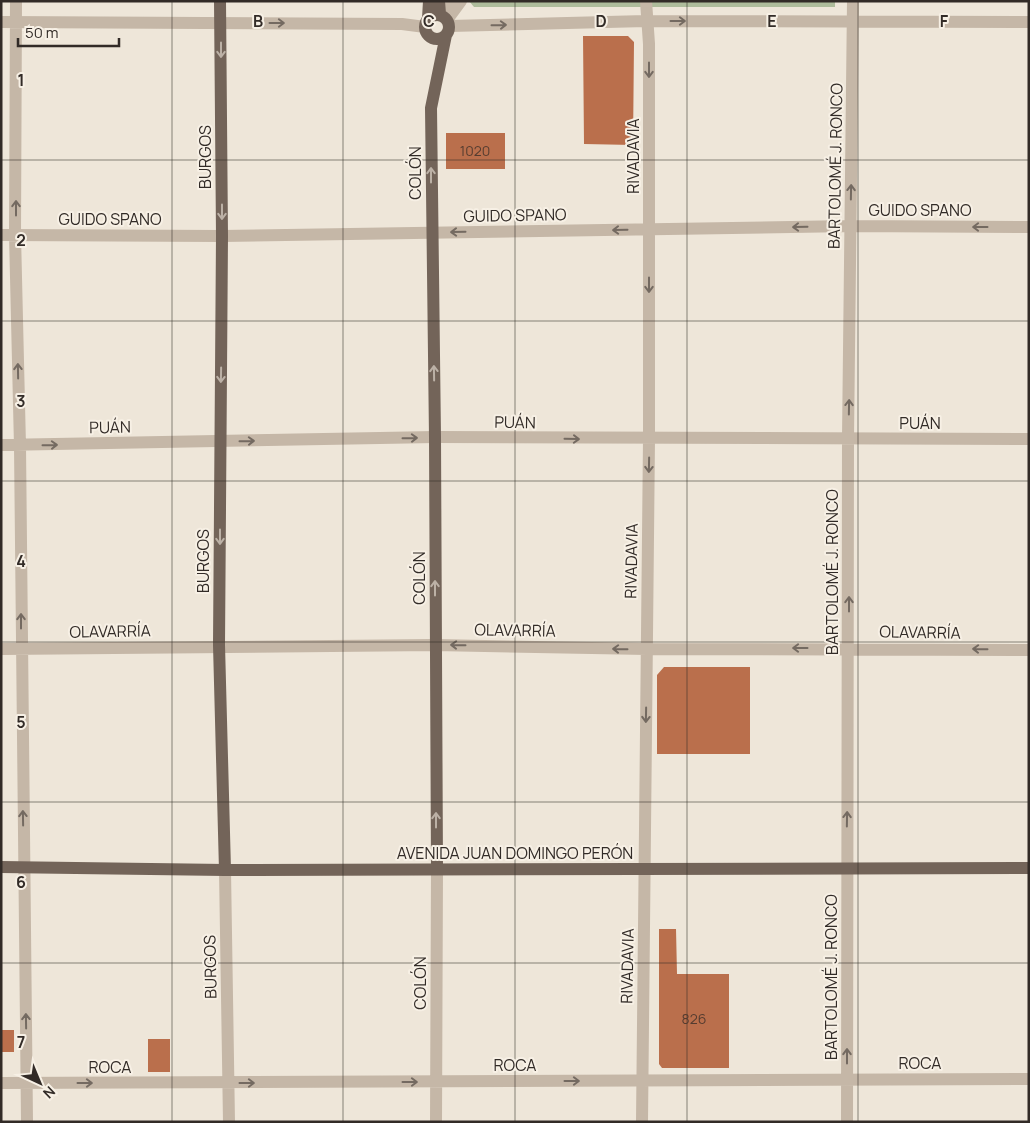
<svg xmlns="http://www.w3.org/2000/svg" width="1030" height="1123" font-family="Manrope,sans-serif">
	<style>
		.green { fill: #aebc9b }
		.building { fill: #ba6f4c }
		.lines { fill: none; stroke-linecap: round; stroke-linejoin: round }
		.minor { stroke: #c5b7a7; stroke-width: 12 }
		.major { stroke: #736459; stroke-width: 12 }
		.oneway { stroke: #746a61 }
		.oneway2 { stroke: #bcb1a6 }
		.grid { fill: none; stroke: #322b27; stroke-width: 1; stroke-opacity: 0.55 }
		.labels { text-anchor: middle; stroke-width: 4; stroke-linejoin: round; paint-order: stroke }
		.number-label { font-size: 14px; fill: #543c30 }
		.street-label { font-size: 16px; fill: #322b27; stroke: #f7f0e5 }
		.grid-label { font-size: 16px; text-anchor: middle; font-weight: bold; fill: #322b27; stroke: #f7f0e5; stroke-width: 4; stroke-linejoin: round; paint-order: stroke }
	</style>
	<rect width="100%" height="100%" fill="#eee6d9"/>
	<path class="green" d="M469 1H835V7H474Z"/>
	<path class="building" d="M583 36H628L634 42 633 145 584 144Z
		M446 133H505V169H446Z
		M664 667H750V754H657V675Z
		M659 929H676L677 974H729V1068H662L659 1064Z
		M1 1030H14V1052H1Z
		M148 1039H170V1072H148Z"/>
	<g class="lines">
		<path class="minor" d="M16 1 15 235 20 446 27 1122
			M443 16 447 1
			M447 20 461 1
			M1 22 402 24 425 27
			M450 26 646 21 1029 22
			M1 235 222 236 851 226 1029 227
			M1 445 435 437 1029 439
			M1 649 435 645 647 649 1029 650
			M225 870 229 1122
			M1 1083 1029 1079
			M436 1122 437 869
			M642 1122 649 439V44L646 1
			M847 1122 848 438 853 1"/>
		<path class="major" d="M220 1 222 236 219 645 225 870
			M439 1 440 14
			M425 27a12 12 0 1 1 24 0a12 12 0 1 1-24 0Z
			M428 18 429 1
			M1 867 225 870 1029 868
			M437 869 435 437 431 108 446 35"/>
	</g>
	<defs><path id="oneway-shaft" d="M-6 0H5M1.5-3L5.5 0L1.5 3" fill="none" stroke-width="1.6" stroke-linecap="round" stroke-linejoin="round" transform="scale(1.25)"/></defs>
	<g class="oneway">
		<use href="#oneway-shaft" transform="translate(678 21)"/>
		<use href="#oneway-shaft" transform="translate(277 23)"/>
		<use href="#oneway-shaft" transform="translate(499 25) rotate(-1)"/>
		<use href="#oneway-shaft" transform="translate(649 70) rotate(90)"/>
		<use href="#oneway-shaft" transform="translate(851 192) rotate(-89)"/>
		<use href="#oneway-shaft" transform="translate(16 208) rotate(-90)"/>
		<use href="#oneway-shaft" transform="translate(800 227) rotate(179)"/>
		<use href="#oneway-shaft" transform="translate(980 227) rotate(-180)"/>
		<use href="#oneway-shaft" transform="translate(620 230) rotate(179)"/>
		<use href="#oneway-shaft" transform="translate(458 232) rotate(179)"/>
		<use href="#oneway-shaft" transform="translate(649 285) rotate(90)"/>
		<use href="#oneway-shaft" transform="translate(18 371) rotate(-91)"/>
		<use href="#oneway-shaft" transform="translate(849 407) rotate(-89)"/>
		<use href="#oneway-shaft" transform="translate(410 438) rotate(-1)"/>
		<use href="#oneway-shaft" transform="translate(572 439) rotate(1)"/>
		<use href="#oneway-shaft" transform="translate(247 441) rotate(-1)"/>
		<use href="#oneway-shaft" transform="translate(50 445) rotate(-1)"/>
		<use href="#oneway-shaft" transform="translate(649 465) rotate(91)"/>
		<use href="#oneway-shaft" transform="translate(849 604) rotate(-90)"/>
		<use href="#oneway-shaft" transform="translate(21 621) rotate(-90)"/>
		<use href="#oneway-shaft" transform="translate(458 645) rotate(-179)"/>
		<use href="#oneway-shaft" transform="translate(800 648) rotate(180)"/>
		<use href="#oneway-shaft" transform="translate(620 649) rotate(-179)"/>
		<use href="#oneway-shaft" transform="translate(980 649) rotate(-179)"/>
		<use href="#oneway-shaft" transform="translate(646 715) rotate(91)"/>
		<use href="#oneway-shaft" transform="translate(23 818) rotate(-91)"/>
		<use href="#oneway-shaft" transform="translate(847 819) rotate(-89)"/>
		<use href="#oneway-shaft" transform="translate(26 1021) rotate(-91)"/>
		<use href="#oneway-shaft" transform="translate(847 1056) rotate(-90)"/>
		<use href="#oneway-shaft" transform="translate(572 1081)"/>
		<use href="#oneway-shaft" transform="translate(410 1082)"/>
		<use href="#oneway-shaft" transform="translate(85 1083)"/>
		<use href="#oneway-shaft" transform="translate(247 1083)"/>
	</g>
	<g class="oneway2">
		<use href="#oneway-shaft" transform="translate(221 50) rotate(90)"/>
		<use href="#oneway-shaft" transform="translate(431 175) rotate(-90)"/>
		<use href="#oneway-shaft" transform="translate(222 212) rotate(90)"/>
		<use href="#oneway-shaft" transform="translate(434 373) rotate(-91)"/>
		<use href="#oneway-shaft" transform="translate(221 375) rotate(91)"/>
		<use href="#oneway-shaft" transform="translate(220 537) rotate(90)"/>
		<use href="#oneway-shaft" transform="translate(435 588) rotate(-90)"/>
		<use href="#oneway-shaft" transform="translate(436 820) rotate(-90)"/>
	</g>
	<path class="grid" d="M172 1V1122M343 1V1122M515 1V1122M687 1V1122M858 1V1122M1 160H1029M1 321H1029M1 481H1029M1 642H1029M1 802H1029M1 963H1029"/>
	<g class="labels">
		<g class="number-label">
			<text x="475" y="156">1020</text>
			<text x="694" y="1024">826</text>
		</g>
		<g class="street-label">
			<text transform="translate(633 156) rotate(-90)" y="6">RIVADAVIA</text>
			<text transform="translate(205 157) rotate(-90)" y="6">BURGOS</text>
			<text transform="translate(835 166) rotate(-89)" y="6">BARTOLOMÉ J. RONCO</text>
			<text transform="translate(415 173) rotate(-90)" y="6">COLÓN</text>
			<text x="920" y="216">GUIDO SPANO</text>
			<text transform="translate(515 215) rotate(-1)" y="6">GUIDO SPANO</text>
			<text x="110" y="225">GUIDO SPANO</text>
			<text transform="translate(515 422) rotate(1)" y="6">PUÁN</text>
			<text x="920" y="429">PUÁN</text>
			<text transform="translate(110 427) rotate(-1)" y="6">PUÁN</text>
			<text transform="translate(203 561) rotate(-90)" y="6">BURGOS</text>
			<text transform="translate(631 561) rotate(-89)" y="6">RIVADAVIA</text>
			<text transform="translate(832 572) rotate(-90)" y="6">BARTOLOMÉ J. RONCO</text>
			<text transform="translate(419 578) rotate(-90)" y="6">COLÓN</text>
			<text transform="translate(515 630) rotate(1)" y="6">OLAVARRÍA</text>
			<text transform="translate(110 631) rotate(-1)" y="6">OLAVARRÍA</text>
			<text transform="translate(920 632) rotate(1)" y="6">OLAVARRÍA</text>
			<text x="515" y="859">AVENIDA JUAN DOMINGO PERÓN</text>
			<text transform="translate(627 966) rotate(-89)" y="6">RIVADAVIA</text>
			<text transform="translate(210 967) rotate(-91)" y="6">BURGOS</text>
			<text transform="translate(831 977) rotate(-90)" y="6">BARTOLOMÉ J. RONCO</text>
			<text transform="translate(420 983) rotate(-90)" y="6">COLÓN</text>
			<text x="920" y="1069">ROCA</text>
			<text x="515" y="1071">ROCA</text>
			<text x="110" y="1073">ROCA</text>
		</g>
	</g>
	<g class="grid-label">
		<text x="258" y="27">B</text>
		<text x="429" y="27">C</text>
		<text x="601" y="27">D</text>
		<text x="772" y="27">E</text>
		<text x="944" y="27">F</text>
		<text x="21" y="86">1</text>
		<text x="21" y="246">2</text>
		<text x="21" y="407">3</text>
		<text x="21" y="567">4</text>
		<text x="21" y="728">5</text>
		<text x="21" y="888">6</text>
		<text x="21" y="1048">7</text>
	</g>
	<rect width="1030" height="1123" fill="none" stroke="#322b27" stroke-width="5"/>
	<g transform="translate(40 1083) rotate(136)" stroke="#f7f0e5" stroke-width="4" paint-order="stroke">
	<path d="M0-4L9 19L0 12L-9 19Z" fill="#322b27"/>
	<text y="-8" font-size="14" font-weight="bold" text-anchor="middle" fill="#322b27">N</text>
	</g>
	<path d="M18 38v8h101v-8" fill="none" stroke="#322b27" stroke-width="2.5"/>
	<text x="25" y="38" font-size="15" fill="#322b27" stroke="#f7f0e5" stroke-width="4" paint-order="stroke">50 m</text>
</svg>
